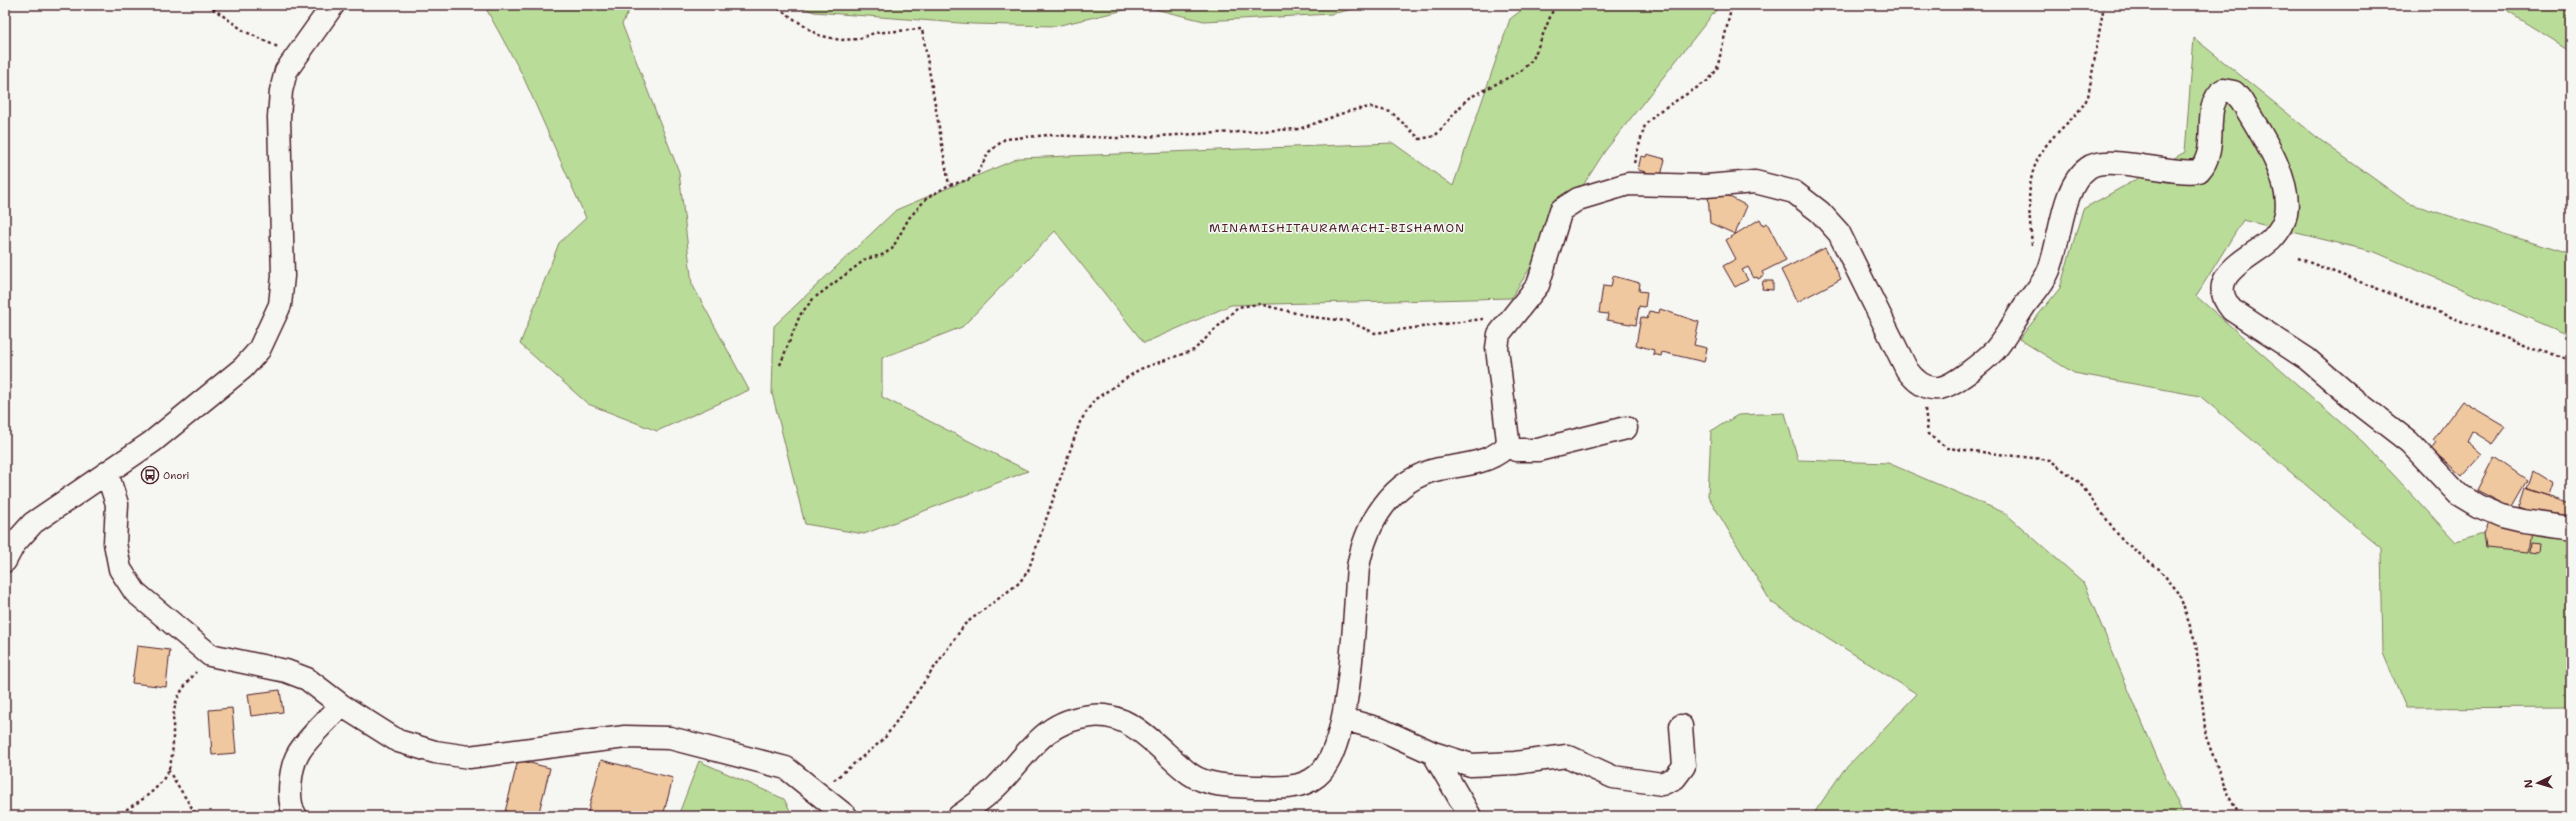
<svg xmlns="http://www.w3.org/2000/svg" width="2576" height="821" font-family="'Shantell Sans',sans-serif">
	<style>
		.green { fill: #b9dd98; stroke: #827e62 }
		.building { fill: #efc89f; stroke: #4a1f2b }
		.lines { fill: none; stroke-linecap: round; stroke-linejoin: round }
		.minor-casing { stroke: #4a1f2b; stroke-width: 25 }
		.path { stroke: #4a1f2b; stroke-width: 2.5; stroke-dasharray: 3 3; stroke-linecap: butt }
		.minor { stroke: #f6f6f2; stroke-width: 22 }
		.labels { text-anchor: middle; stroke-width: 3.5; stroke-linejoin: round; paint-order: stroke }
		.poi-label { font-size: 10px; fill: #4a1f2b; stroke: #f6f6f2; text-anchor: start }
		.quarter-label { font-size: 12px; letter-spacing: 1px; fill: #4a1f2b; stroke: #f6f6f2 }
	</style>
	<rect width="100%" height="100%" fill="#f6f6f2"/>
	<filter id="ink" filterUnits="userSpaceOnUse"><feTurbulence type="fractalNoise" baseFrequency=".025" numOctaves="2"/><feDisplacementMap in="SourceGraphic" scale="8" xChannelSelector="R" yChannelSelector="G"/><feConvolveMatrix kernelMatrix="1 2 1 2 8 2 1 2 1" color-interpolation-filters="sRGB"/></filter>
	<g filter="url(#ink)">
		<path class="green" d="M484 5H632L622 24 679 172 692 284 749 390 657 431 588 404 520 344 559 243 586 218 522 74Z
			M795 5H1371L1331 14 1204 21 1142 6 1056 26 973 24 814 12Z
			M1528 5H1720L1605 151 1511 298 1231 305 1144 343 1055 231 962 327 882 358V397L1028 471 864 534 805 524 772 393 774 326 896 210 1019 158 1393 143 1453 186 1510 19Z
			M2504 5H2571V51L2508 12Z
			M2194 38 2323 142 2408 203 2571 255V336L2375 252 2243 220 2196 296 2364 443 2456 542 2535 519 2571 520V707L2406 708 2383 653 2381 548 2200 396 2074 373 2019 339 2060 288 2083 209 2185 152Z
			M1785 413 1798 460 1888 463 2005 513 2083 582 2164 774 2184 816H1812L1843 771 1917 694 1771 602 1708 496 1711 431 1738 415Z
			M699 761 784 799 793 816H678Z"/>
		<path class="building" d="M1647 154 1665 159 1661 176 1638 170 1641 156 1646 157Z
			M1708 194H1724L1747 206 1735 234 1710 223Z
			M1760 219 1763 225 1767 223 1786 260 1762 272 1764 276 1758 279 1757 277 1754 278 1748 267 1742 270 1748 280 1735 287 1723 266 1736 259 1726 240Z
			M1825 248 1841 279 1797 302 1781 270Z
			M1613 276 1640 283 1639 291 1647 292 1645 307 1639 306 1636 325 1607 320 1608 314 1599 313 1603 286 1611 287Z
			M1763 281H1773V290L1762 289Z
			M1660 309 1699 322 1694 345 1707 348 1704 362 1662 352 1661 356 1653 354 1654 350 1636 345 1641 317 1647 319 1649 311 1659 313Z
			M2462 401 2506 427 2493 444 2472 431 2467 441 2482 454 2462 476 2431 449 2436 442 2433 440Z
			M2494 457 2527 480 2511 508 2477 490Z
			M2532 471 2553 484 2549 496 2526 489Z
			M2525 488 2571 504 2568 515 2530 511 2519 507Z
			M2489 519 2531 530 2528 552 2485 548 2483 535Z
			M2531 542 2541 543 2540 553 2530 552Z
			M137 646 170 650 166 687 132 683Z
			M280 690 283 712 251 716 248 694Z
			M232 708 236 753 212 755 209 710Z
			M518 760 550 768 538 816H504Z
			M601 760 673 778 663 816H587Z"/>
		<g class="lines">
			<defs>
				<path id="minor" d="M1507 444 1516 450H1538L1626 428
					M107 473 117 504 115 543 120 569 135 592 210 655 286 671 307 679 341 705 398 741 435 752 469 757 625 737 670 738 786 768 846 816
					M5 561 14 544 33 523 152 442 243 368 259 350 280 305 283 276 279 117 281 91 286 71 333 5
					M1344 719 1380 729 1433 753 1470 816
					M1433 753 1471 765 1515 763 1567 756 1613 777 1662 784 1675 778 1684 766 1681 726
					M296 816C286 803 290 768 298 754 306 739 330 718 341 705
					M959 816C973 806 988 796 999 784 1029 753 1043 721 1091 716 1133 711 1160 752 1190 774 1208 787 1238 786 1259 787 1279 788 1301 789 1317 776 1352 749 1354 613 1358 567 1366 523 1392 479 1439 469 1461 465 1487 464 1505 448L1508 441 1497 348 1499 334 1538 285 1561 210 1578 199 1628 184 1706 186 1755 182 1794 192 1820 212 1839 233 1907 370C1915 381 1926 390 1940 388 1955 385 1984 361 1995 350 2006 337 2015 320 2025 305 2033 294 2044 283 2049 270 2061 240 2061 187 2088 168 2108 153 2172 176 2199 171 2221 148 2200 108 2223 90L2234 92 2241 100C2258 129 2293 179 2286 214 2284 224 2278 233 2271 240 2252 258 2202 275 2232 310L2307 359 2356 401 2409 442 2458 494 2478 506 2502 516 2523 521 2571 528"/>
			</defs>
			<use href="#minor" class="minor-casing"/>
			<path class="path" d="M208 5 244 31 278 47
				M773 5 818 35 840 40 859 39 874 33 922 29 949 185
				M1634 163 1645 125 1658 112 1709 80 1717 69 1732 5
				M2032 245C2029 208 2023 174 2048 143 2061 127 2079 115 2088 97L2104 5
				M2298 258 2536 350 2571 359
				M780 365 800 315 813 299 866 259 882 255 892 249 909 218 927 198 949 185 968 180 977 174 989 152 1005 139 1048 135 1117 138 1299 129 1349 111 1370 107 1391 112 1420 139 1435 136 1467 99 1521 71 1533 59 1555 5
				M1925 409 1928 434 1947 448 2050 460 2079 482 2122 540 2159 569 2179 593 2196 644 2206 737 2228 795 2240 816
				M168 770 197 816
				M834 780 884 739 965 624 1019 583 1028 571 1080 422 1094 400 1140 369 1194 350 1238 307 1259 304 1312 317 1347 321 1375 333 1483 319
				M116 816C133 805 153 795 164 778 178 758 170 728 175 706 178 693 188 682 196 672"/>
			<use href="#minor" class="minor"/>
		</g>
	</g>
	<defs>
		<symbol id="bus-ring" viewBox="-11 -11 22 22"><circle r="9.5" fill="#f6f6f2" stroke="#4a1f2b" stroke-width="1.5"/><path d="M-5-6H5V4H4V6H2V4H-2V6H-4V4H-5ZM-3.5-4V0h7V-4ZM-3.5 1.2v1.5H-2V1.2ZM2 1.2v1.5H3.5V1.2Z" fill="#4a1f2b"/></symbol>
	</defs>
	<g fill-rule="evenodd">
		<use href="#bus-ring" x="140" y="465" width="20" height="20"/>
	</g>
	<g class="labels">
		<g class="poi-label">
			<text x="163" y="479">Onori</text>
		</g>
		<g class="quarter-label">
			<text x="1337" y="232">MINAMISHITAURAMACHI-BISHAMON</text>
		</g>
	</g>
	<rect width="2576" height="821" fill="none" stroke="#f6f6f2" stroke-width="20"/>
	<rect x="10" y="10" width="2556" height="801" fill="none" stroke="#4a1f2b" stroke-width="1.5" filter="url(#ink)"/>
	<g transform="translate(2538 783) rotate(265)" stroke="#f6f6f2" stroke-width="3" paint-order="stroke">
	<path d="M0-3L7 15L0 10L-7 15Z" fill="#4a1f2b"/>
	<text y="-6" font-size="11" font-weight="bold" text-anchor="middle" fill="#4a1f2b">N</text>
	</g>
</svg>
